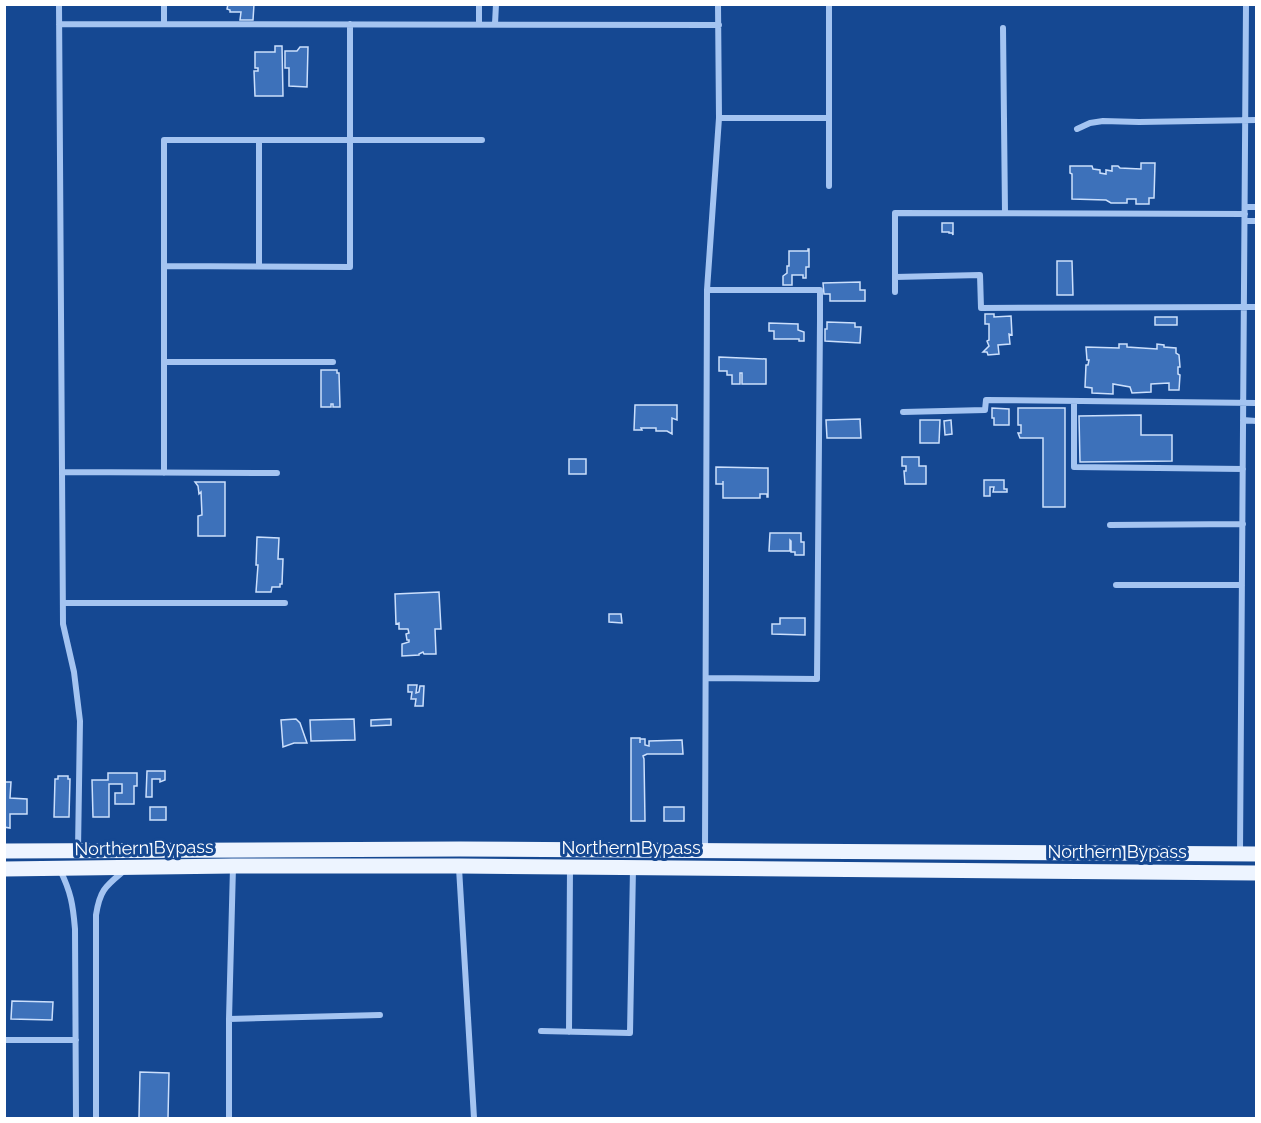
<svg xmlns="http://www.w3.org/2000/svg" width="1261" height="1123" font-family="Raleway,sans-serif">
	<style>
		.building { fill: #3d71ba; stroke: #cbdffc; stroke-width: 1.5 }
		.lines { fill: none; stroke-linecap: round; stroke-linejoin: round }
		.street { stroke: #a4c4f1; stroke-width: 6 }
		.primary { stroke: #edf4ff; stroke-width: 15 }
		.labels { text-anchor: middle; stroke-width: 6; stroke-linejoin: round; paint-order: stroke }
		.street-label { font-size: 18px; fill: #fff; stroke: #154892 }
	</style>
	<rect width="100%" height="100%" fill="#154892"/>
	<path class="building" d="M228 4H254L253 20H240L241 12H230V10L227 9Z
		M275 46H282L283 96H255L254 71H258V68H255V52H275Z
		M300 47H308L307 87 289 86V68H285V51H297Z
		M1141 163H1155L1154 198H1149V204H1136V199H1127V203H1111L1106 200 1072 199V174L1070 173V166H1092L1093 169 1100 170V173L1106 174V170L1112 171V166H1118L1120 168 1141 169Z
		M942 223H953V235L952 233H949V232H942Z
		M808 249H809V267H806V278H803V275H792V285H783V276L787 273V266H789V251H808Z
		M1057 261H1072L1073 295H1057Z
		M860 282V290H865V301H830V294H824L823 283Z
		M985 314H994V317L1011 316 1012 335 1009 334 1010 344 998 345 999 354 988 355 987 352H983L989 346 987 341 989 340V324H985Z
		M1155 317H1177V325H1155Z
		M827 322 855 323V327H861L860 343 825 341V329H827Z
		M769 323 798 324V330L804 332V341H799V339H774V331H769Z
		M1119 344H1127V347L1157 349V344L1164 345V347L1176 348V353L1179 355 1180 367H1178V374L1180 375 1179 390H1169V383L1151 384V392L1132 393 1130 387 1113 384V394L1092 393V388L1085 387 1086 365H1088L1089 360H1087L1086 347 1119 348Z
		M719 357 766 359V384H742V373H740V384H732V375H727V371H719Z
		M321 370H337V373H339L340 407H333V404H331V407H321Z
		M635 405H677V420L672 418V434L667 431H656V428H641L642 430H634Z
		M992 408 1009 409V425H994V418H992Z
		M1018 408H1065V507H1043V438H1020L1018 433H1021V425H1018Z
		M1141 415V435H1172V461L1080 462 1079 416Z
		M860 419 861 438H827L826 420Z
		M920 420H940L939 443H920Z
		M951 420 952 434 945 435 944 421Z
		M902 457H919V466H926V484H905L904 471H906V466H902Z
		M569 459H586V474H569Z
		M716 467 768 468V497H767V494H760V498H723V481V484H716Z
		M984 480H1004V489H1007V492H993L994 487H990V496H984Z
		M195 482H225V536H198V516L202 515 201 492 199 494 198 486Z
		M770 533H801V542H804V555H795V552H791V541L790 540V551H769Z
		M257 537 279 538 278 559H283L282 584H280V587H272L271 592H256L258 565H256Z
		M439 592 441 629H435L436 654H424L423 652 419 654V655L402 656V644L409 642V640H407L406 634 409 633 408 629H399V623L396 624 395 594Z
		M609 614H621L622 623 609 622Z
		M780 618H805V635L772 634V624H780Z
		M408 685H417L416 693 419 692 420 686H424L423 706H415L416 699H411L412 692H408Z
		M296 719 300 723 307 743H294L283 747 281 720Z
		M354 719 355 740 311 741 310 720Z
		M391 719V725L371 726V720Z
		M631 738H640V743V739H645V745L649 746V741L682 740 683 754H647L643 756 644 759 645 821H631Z
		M147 771H165V780L160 782V779H152V797H146Z
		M108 773H137V786H134V804H115V793H122V784H109V817H93L92 780H108Z
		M58 776H68V779H70L69 817H54L55 779H58Z
		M4 782H11L10 798 27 799V814H10V828L4 827Z
		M150 807H166V820H150Z
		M664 807H684V821H664Z
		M12 1001 53 1002 52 1020 11 1019Z
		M140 1072 169 1073 168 1118H139Z"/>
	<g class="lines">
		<path class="street" d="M59 4 63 624 74 672 80 721 78 850
			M164 23V4
			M59 24 719 25
			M479 24V4
			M495 24 496 4
			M1003 28 1005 213
			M719 118H829
			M1077 129 1090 123 1103 121 1139 122 1256 120
			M829 186V4
			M1245 207H1256
			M1245 221H1256
			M164 266 350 267V24
			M259 266V140
			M895 277 980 275 981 308 1256 307
			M895 292V213L1245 214
			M164 362H333
			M1074 402V467L1243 469
			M903 412 985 410 986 400 1256 403
			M1243 420 1256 421
			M62 472 277 473
			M164 473V140H482
			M1110 525 1243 524
			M1116 585H1242
			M63 603H285
			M706 678 817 679 820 321V290H707
			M705 850 707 290 719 118 718 4
			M1240 853 1246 4
			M459 868 474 1118
			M60 870C71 892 73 905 75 929L76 1118
			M229 1019 380 1015
			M541 1031 630 1033 633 868
			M569 1032 570 867
			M4 1040H76
			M96 1118V915C100 889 106 886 125 870
			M229 1118V1019L233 867"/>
		<path class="primary" d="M4 851 460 849 1256 854
			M4 869 233 866H459L1256 873"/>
	</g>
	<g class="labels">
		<g class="street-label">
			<text transform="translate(144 848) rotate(-1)" y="6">Northern Bypass</text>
			<text x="631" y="854">Northern Bypass</text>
			<text x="1117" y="858">Northern Bypass</text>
		</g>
	</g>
	<rect width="1261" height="1123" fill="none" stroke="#ffffff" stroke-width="12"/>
</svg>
